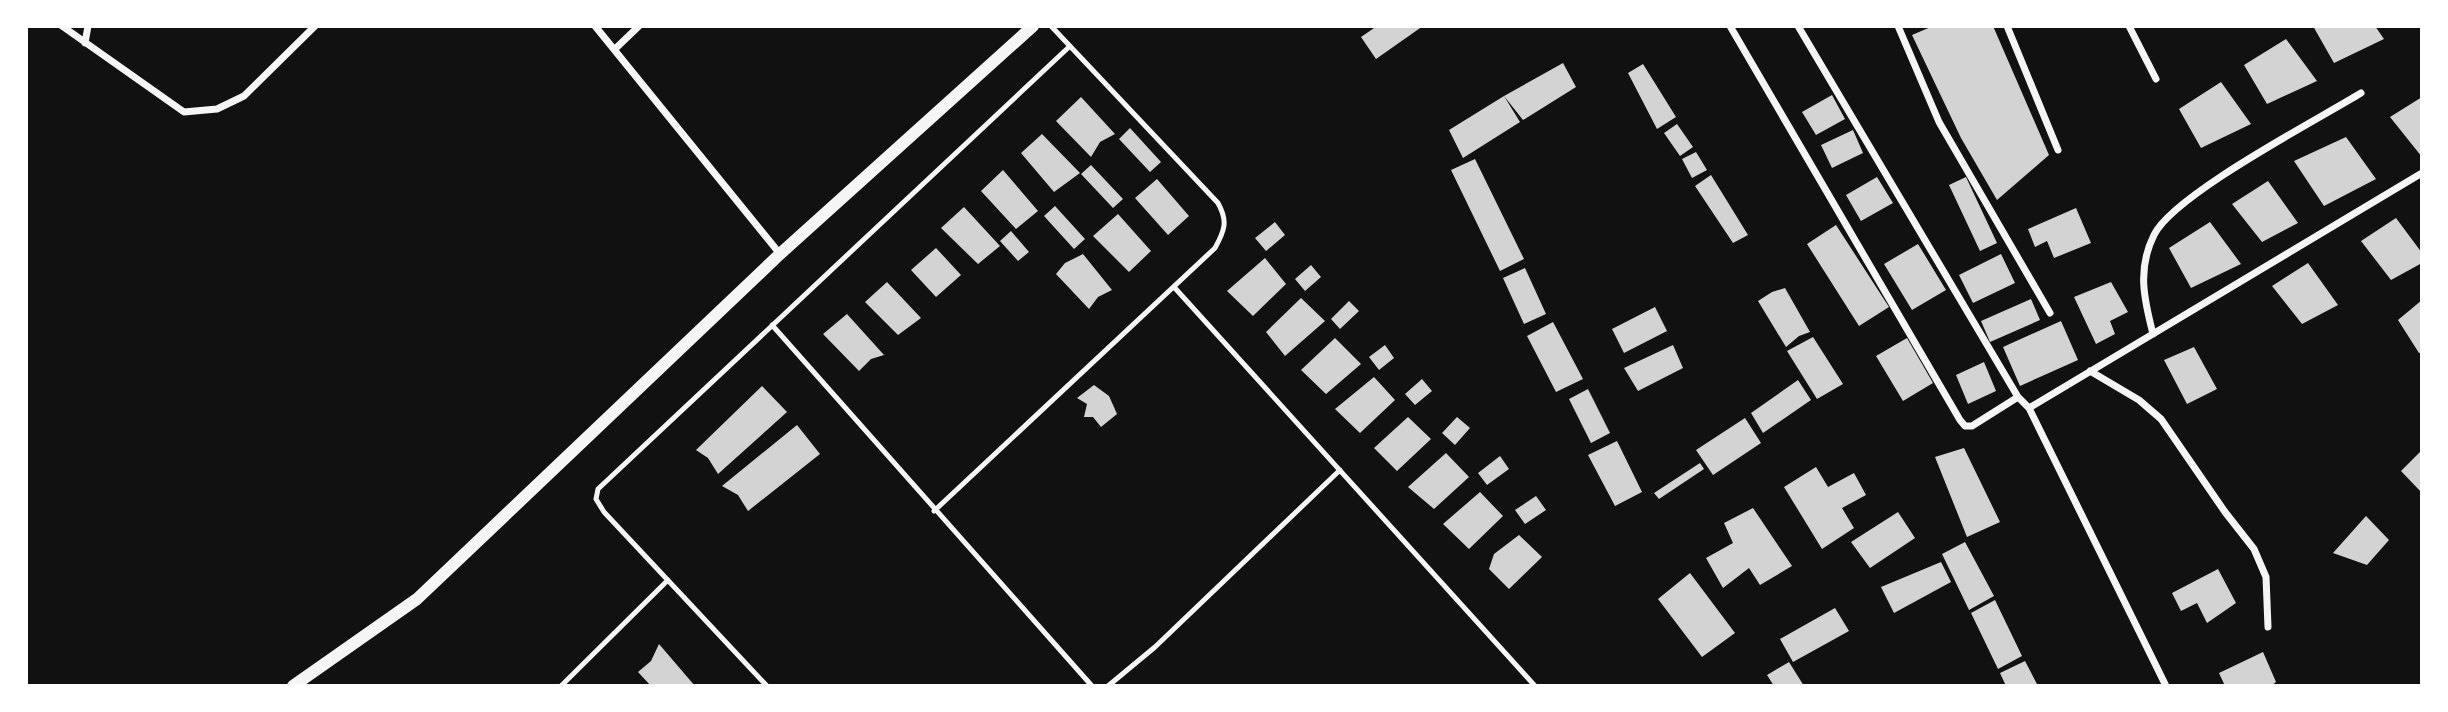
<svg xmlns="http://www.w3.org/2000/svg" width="2448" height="712" font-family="Commissioner,sans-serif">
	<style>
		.building { fill: #d3d3d3 }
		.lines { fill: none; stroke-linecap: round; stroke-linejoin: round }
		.service { stroke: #f5f5f5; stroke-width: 5 }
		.minor { stroke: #f5f5f5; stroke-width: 7 }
		.tertiary { stroke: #f5f5f5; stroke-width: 12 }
	</style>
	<rect width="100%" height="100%" fill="#111"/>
	<path class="building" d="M1377 26H1423L1376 59 1361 37Z
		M1933 26H1993L2049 155 1997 200 1961 138 1912 35Z
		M2313 26H2375L2384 39 2334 63Z
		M2286 39 2317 81 2267 104 2244 65Z
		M1563 63 1576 87 1523 120 1504 96 1520 122 1463 158 1449 130 1504 96Z
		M1643 64 1676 117 1657 129 1628 73Z
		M2221 82 2251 124 2201 148 2179 109Z
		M1832 95 1845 119 1816 135 1802 112Z
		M1081 97 1115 134 1100 142 1091 157 1056 121Z
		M2422 97V157L2390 117Z
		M1677 124 1693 147 1680 156 1664 133Z
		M1130 128 1161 162 1150 172 1119 139Z
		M1853 130 1863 153 1832 168 1821 145Z
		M1042 134 1080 173 1054 192 1021 153Z
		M2346 137 2376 179 2324 206 2294 161Z
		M1696 152 1707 170 1692 178 1682 159Z
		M1475 159 1524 259 1500 271 1451 170Z
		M1091 165 1123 199 1113 208 1081 174Z
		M1003 170 1038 211 1016 229 981 191Z
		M1711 175 1748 235 1733 243 1695 186Z
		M1877 177 1893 203 1861 221 1846 195Z
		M1966 177 1997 243 1980 251 1949 185Z
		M1157 179 1189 216 1168 235 1135 198Z
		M2268 181 2298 223 2262 242 2232 204Z
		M1055 206 1085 239 1074 249 1044 216Z
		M964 207 1000 246 978 264 941 228Z
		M2076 208 2091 243 2054 258 2047 241 2035 247 2028 229Z
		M1118 214 1151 251 1129 272 1093 236Z
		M2396 218 2422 253V263L2391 280 2361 241Z
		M1275 222 1285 235 1266 251 1255 238Z
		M2210 222 2241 264 2191 288 2169 248Z
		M1836 225 1889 307 1859 326 1807 244Z
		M1011 231 1029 252 1018 261 1000 241Z
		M1918 244 1946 290 1912 310 1884 264Z
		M936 248 961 275 936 297 911 270Z
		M1083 254 1112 290 1098 297 1089 309 1056 274 1065 263Z
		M2001 254 2015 283 1973 303 1959 275Z
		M1265 258 1286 284 1253 316 1227 291Z
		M2308 263 2338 305 2302 324 2272 286Z
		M1311 265 1321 277 1305 291 1295 279Z
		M1525 268 1546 314 1524 324 1503 278Z
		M887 282 921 318 898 335 865 302Z
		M2111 282 2128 312 2110 321 2115 334 2096 344 2074 297Z
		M1785 288 1810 332 1799 336 1786 347 1758 301 1772 292Z
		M1301 298 1325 321 1285 356 1266 332Z
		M2031 299 2040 320 1990 342 1981 321Z
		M2422 300V352L2419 353 2398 320Z
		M1349 301 1359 311 1340 329 1331 319Z
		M1655 307 1667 331 1624 353 1612 329Z
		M847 314 884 355 871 359 859 371 823 334Z
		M2061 321 2078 360 2020 386 2003 347Z
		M1553 322 1583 379 1556 392 1527 336Z
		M1813 337 1843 384 1817 399 1787 351Z
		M1335 338 1361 364 1326 394 1301 370Z
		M1907 338 1933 383 1903 401 1876 356Z
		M1385 345 1394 358 1379 370 1369 357Z
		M1673 345 1683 368 1638 391 1624 368Z
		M2194 347 2217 389 2187 404 2164 360Z
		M1984 362 1996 391 1968 404 1956 375Z
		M1374 377 1395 400 1360 433 1335 409Z
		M1422 379 1432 391 1415 405 1405 394Z
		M1798 380 1811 400 1763 433 1751 413Z
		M1094 385 1109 396 1117 414 1101 427 1093 417H1084L1087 404 1077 398Z
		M762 386 787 412 718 474 708 458 696 450Z
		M1588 389 1610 433 1591 443 1569 399Z
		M1408 417 1431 439 1397 471 1374 448Z
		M1457 417 1470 428 1455 445 1442 433Z
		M1745 418 1761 443 1713 475 1696 450Z
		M797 425 820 454 748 511 738 495 722 486Z
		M1617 441 1642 492 1615 506 1588 455Z
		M1964 448 2000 522 1967 537 1935 457Z
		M2422 450V493L2401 471Z
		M1446 453 1469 477 1434 509 1408 487Z
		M1500 456 1509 469 1487 485 1478 473Z
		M1700 463 1704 469 1659 499 1654 493Z
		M1816 467 1828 487 1854 473 1866 495 1842 508 1854 528 1822 549 1784 487Z
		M1480 492 1503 516 1469 549 1443 524Z
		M1536 496 1546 510 1525 524 1515 510Z
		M1753 508 1792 566 1760 585 1749 568 1723 588 1706 558 1733 543 1724 523Z
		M1898 512 1915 538 1870 568 1851 542Z
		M2366 516 2389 540 2367 565 2333 553Z
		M1519 535 1542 557 1509 589 1489 569 1494 554Z
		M1965 542 1994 596 1969 610 1942 554Z
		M1941 562 1951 582 1894 613 1881 587Z
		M2218 569 2236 603 2207 623 2197 603 2181 611 2172 593Z
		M1690 573 1735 633 1702 657 1658 599Z
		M1995 600 2022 656 1998 669 1971 613Z
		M1835 608 1849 631 1793 662 1780 639Z
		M659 644 695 686H651L638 672 651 661Z
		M2263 652 2276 682 2271 686H2225L2219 673Z
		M2025 661 2038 686H2006L2000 673Z
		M1789 662 1804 686H1774L1767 675Z"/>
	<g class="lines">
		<path class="service" d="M1174 287 1535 686
			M772 325 1092 686
			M934 511 1215 248C1225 230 1228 221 1218 203L1051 26
			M561 686 668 580
			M767 686 604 512 596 499 598 489 1070 46
			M1108 686 1155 647 1340 470"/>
		<path class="minor" d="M62 26 184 112 217 109 244 96 315 26
			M595 26 780 254
			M1730 26 1960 420 1965 426H1972L2018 397
			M1798 26 2018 397 2029 408 2166 686
			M1898 26 1939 122 2050 313
			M2007 26 2058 150
			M2129 26 2156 79
			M85 43 88 26
			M615 49 639 26
			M2153 334C2144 299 2137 269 2154 235 2173 195 2317 120 2361 93
			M2090 371 2139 400 2161 419 2225 512 2254 549 2266 577 2268 627
			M2029 408 2422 173"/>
		<path class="tertiary" d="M293 686 417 599 780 254 1033 26"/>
	</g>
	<rect width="2448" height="712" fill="none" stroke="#ffffff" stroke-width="56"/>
</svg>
